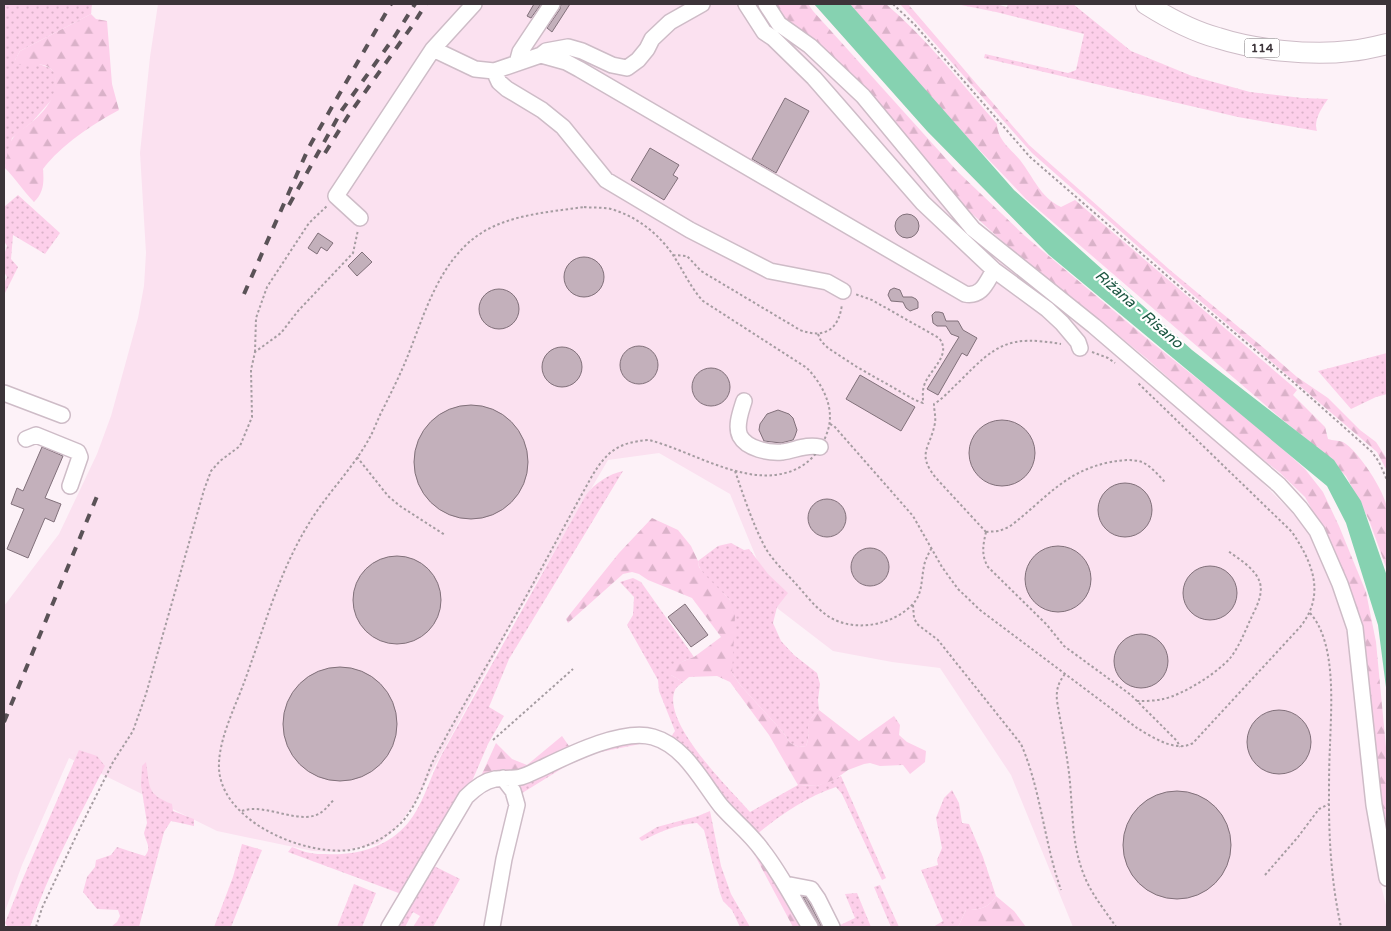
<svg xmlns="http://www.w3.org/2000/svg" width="1391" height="931" font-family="'Varela Round',sans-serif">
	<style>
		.built { fill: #fbe1f0 }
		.grass { fill: url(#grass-dots) }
		.forest { fill: url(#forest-firs) }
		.water { fill: #86d2b1 }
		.building { fill: #c3b0bb; stroke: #81707a }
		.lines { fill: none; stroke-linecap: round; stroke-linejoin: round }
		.minor-casing { stroke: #cebcc7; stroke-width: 18 }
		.major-casing { stroke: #cebcc7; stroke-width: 22 }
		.path { stroke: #a59ca1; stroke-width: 2; stroke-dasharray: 2.5 2.5; stroke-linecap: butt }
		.minor { stroke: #fff; stroke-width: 15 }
		.major { stroke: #fff; stroke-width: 20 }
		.rail { stroke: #5a5257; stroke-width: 4; stroke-dasharray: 9 9; stroke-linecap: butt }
		.labels { text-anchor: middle; stroke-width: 4.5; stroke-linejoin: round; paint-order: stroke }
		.shield { fill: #fff; stroke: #767174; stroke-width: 1 }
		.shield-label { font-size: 12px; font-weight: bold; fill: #3c3439 }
		.water-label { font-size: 15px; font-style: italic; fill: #1b5641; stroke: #fff }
	</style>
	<defs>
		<pattern id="grass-dots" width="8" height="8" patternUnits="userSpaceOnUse" patternTransform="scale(1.25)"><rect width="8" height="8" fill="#fdcfea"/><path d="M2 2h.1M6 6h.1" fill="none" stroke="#dab2c9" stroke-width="1.8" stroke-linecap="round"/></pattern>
		<pattern id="forest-firs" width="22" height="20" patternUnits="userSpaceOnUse" patternTransform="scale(1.25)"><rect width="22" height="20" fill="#fdcfea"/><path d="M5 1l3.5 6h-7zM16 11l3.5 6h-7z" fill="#dab2c9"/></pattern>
	</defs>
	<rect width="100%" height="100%" fill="#fdf2f8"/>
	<path class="built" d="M158 4H764L861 97 967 234 1215 434 1312 533 1353 628 1376 866 1387 909V927H1073L1011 775 940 668 892 662 833 651 777 608 730 494 659 453 608 460 510 627 417 799 396 829 378 844 338 852 313 851 217 831 69 758 22 865 4 914V606L59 534 97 454 111 416 138 318 144 286 146 253 140 153 150 57Z"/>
	<path class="grass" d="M4 4H92L91 14 20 51 15 60 39 64 50 68 55 73 56 83 54 97 32 122 12 138 5 168H4Z
		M956 4H995L1007 7 1008 4H1073L1131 51 1192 76 1250 92 1302 98 1328 99C1322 107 1313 121 1317 131L1238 117 984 58 985 54 1068 73 1076 70 1084 34 996 12Z
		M18 195 60 233 45 254 13 235 11 259 18 267 4 295V283L7 277C1 268 3 256 7 246L4 241V207Z
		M1387 353V394L1376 397 1351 409 1318 371Z
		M623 471 509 659 489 707 504 716 488 744 470 786 404 895 288 852 292 847C298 849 304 852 310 853 315 854 320 854 325 854 356 856 387 848 408 823 424 803 430 777 442 754L586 495C595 483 609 474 623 471Z
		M731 543 744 550 749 549 768 574 788 593 777 607 773 623 781 641 794 655 817 673 820 684 818 700 819 710C801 725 813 730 806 746L799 747 790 743 783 732 741 686 732 673 730 600C720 589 699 576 698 561L718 546Z
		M633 578 641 582 694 657 681 662 671 675 683 682C680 685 676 687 675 690 661 723 730 789 750 812L798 785 817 786 841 776 886 878 882 880 842 794 836 787C806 797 780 815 756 835L669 740 675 731 659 691 658 680 627 625 633 615 634 597 620 582Z
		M646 740 640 744 596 753 566 766 519 795 511 782 596 748Z
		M79 750 97 756 105 766C78 819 49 871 30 927H8L5 923 21 883Z
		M146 762C150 787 146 794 172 804L173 811 194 819V826L171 821 164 832 139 927H111L117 922 120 916 118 910 97 909 83 892 87 877 95 867 96 860 111 855 117 847C126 850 135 853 145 856 152 847 146 843 144 833L147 823 141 785 142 766Z
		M952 790 959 803 962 823 969 824 983 857 996 896C989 908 979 910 966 910L958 927H933L943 921 921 870 938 865 937 860 942 848 936 818 944 798Z
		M710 811 721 866 731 894 750 927H740L732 910 723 901 720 893 704 830 697 823C678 824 659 832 642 841L639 838 657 827 698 816Z
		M242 844 262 850 231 927H214L233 877Z
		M430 864 460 879 433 927H413L420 916 413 912 405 927H393Z
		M354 884 376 893 362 927H337Z
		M880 885 899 927H891L874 887Z
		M857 893 871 927H836L855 918 845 894Z"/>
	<path class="forest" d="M770 4H808L813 11 958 172 1025 236 1145 337 1264 432 1305 469 1323 492 1339 526 1366 592 1376 642 1387 758V856L1361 659 1322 528 1305 497 1279 472 1236 438 1146 358 1002 241 969 211 783 22Z
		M848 4H886C927 39 961 83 997 124 998 141 1010 148 1020 160 1034 178 1040 197 1061 207L1075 200 1297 390 1293 395 1325 427 1328 439C1333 441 1338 440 1343 442 1358 450 1385 492 1387 508 1390 528 1387 550 1387 570L1369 520 1346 476 1316 447 1278 416 1026 199 967 137Z
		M900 4H908L1029 145 1170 270 1265 349 1297 377 1328 398 1360 430 1376 442 1387 459V471L1377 452 1185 288 1032 153Z
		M91 14 96 19 107 21 112 84 119 110C93 124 61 145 43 169 44 182 44 192 34 202 23 191 16 179 5 168 7 159 8 144 13 138 16 133 23 129 28 125 43 114 58 97 55 77 53 61 31 64 19 65L15 60 20 51Z
		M652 518 678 530 691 546 698 561 699 567 704 574 730 600 735 616 732 673 741 686 783 732 790 743 799 747 806 746C813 729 800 726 819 710L859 741 894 716 900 725 899 735 907 742 926 751 925 762 910 774 903 765 880 766 870 763 864 764 848 770 834 780 817 786 798 785 769 735 730 682 717 676 689 677 683 682 671 675 670 668 681 662 694 657 721 637 692 598 648 580 639 574 632 572 623 574 568 623 566 619 619 553Z
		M562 736 571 749 525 772 481 776 496 743 512 759 527 765Z
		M750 840 805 927H793L751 848Z
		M996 896 1014 911 1026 927H958L966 910C979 910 989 908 996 896Z"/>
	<path class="water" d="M814 4H850L1014 190 1192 350 1334 460 1361 501 1387 576V695L1378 625 1346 523 1327 486 1049 255 927 131Z"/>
	<path class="building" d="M534 4H541L531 18 527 16Z
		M561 4H570L552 32 547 28 560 9Z
		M785 98 809 111 776 173 752 159Z
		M650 148 679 165 673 175 678 178 664 200 631 180Z
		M895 226a12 12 0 1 1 24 0a12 12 0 1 1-24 0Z
		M318 233 333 243 327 251 321 247 317 254 308 248Z
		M362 252 372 262 357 276 348 266Z
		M564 277a20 20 0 1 1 40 0a20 20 0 1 1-40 0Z
		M894 288 900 290 903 297H912L916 299 918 302V308L910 311 906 308 903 302 891 301 888 295 890 290Z
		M479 309a20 20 0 1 1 40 0a20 20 0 1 1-40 0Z
		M935 312H939L943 313 946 321H958L963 330 977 338 967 356 962 353 938 395 927 389 959 337 951 334 946 326H937L933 323 932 315Z
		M620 365a19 19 0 1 1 38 0a19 19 0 1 1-38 0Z
		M542 367a20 20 0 1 1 40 0a20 20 0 1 1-40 0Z
		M692 387a19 19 0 1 1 38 0a19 19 0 1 1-38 0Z
		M860 375 915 407 901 431 846 399Z
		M414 462a57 57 0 1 1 114 0a57 57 0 1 1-114 0Z
		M778 410 789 414 793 418 797 430 795 436 793 440 781 443 764 441 759 430 760 424 767 414Z
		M969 453a33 33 0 1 1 66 0a33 33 0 1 1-66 0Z
		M42 447 63 456 45 498 61 504 54 522 45 518 28 558 7 549 24 509 11 504 17 488 23 491Z
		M1098 510a27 27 0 1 1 54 0a27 27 0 1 1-54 0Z
		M808 518a19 19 0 1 1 38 0a19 19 0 1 1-38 0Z
		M1025 579a33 33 0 1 1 66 0a33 33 0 1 1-66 0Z
		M851 567a19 19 0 1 1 38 0a19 19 0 1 1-38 0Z
		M353 600a44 44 0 1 1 88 0a44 44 0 1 1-88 0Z
		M1183 593a27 27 0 1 1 54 0a27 27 0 1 1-54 0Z
		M685 604 708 635 691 647 668 617Z
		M1114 661a27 27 0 1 1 54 0a27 27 0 1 1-54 0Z
		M283 724a57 57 0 1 1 114 0a57 57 0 1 1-114 0Z
		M1247 742a32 32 0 1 1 64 0a32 32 0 1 1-64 0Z
		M1123 845a54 54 0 1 1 108 0a54 54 0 1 1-108 0Z
		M803 897H806L810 904 822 927H819Z"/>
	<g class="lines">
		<defs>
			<path id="minor" d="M746 4 764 32 773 38 814 78 923 203 994 270 1047 309 1062 323 1078 342 1080 348
				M766 4 779 24 810 46 863 96 973 229 1094 326 1279 485 1300 508 1317 531 1340 584 1355 628 1374 805 1387 878
				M433 49 475 69 494 71 541 55 546 51 568 47 582 51 612 65 627 68 638 60 647 49 652 39 670 22 702 4
				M541 55 566 62 579 69 965 294C982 297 986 283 994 270
				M517 63 520 52 552 4
				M494 71 499 82 507 89 542 110 563 127 606 180 690 230 770 271 827 282 843 291
				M360 218 336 196 433 49 474 4
				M4 393 62 415
				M744 401C741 411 735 426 740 436 747 449 769 453 782 452 796 450 806 444 820 447
				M26 439 36 435 78 452 80 457 70 486
				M785 884 811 889 818 899 832 927
				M389 927 466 797C474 789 484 781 495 779 503 778 513 779 521 777 528 775 535 771 542 768 569 755 623 728 653 737 685 746 702 782 721 806 734 821 750 833 762 850 781 874 794 901 810 927
				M492 927 504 859 517 805 513 791 503 778"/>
			<path id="major" d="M1146 4C1168 18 1192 31 1218 38 1255 50 1311 56 1350 51 1362 50 1375 47 1387 44"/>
		</defs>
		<use href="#minor" class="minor-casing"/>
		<use href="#major" class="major-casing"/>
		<path class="path" d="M893 4 915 25 1030 157 1187 293 1292 381 1372 452 1379 462 1387 480
			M584 207C593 208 602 207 611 209 636 216 659 234 673 255 683 270 690 287 703 301L807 368C823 385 836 409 827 433 822 447 814 458 802 466 755 494 696 452 649 440 619 442 607 451 592 476 567 521 543 566 518 611 495 652 471 692 448 733 443 743 437 753 432 763 424 783 417 805 402 822 388 836 370 847 350 850 302 856 216 819 219 763 220 736 236 705 245 680 264 628 279 572 308 525 326 494 353 469 370 437 374 430 377 421 381 413 389 397 397 381 404 365 421 325 433 277 465 246 496 215 543 213 584 207Z
			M673 255 687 256 701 271 800 330C824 339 839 330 842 304
			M818 334 821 341 828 348 857 367 915 400 923 403C923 396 922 390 925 383 931 369 952 354 939 338L872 300 855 294
			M255 352 256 318 267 287 309 223 328 205
			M1092 352 1108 358 1115 363
			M830 424 834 426 913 516 942 567 958 589 980 610 1137 728C1152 737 1176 753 1193 743L1301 626C1326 593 1312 562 1292 532L1137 382
			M357 457 388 496 400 506 445 535
			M735 471C744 497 753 525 766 549 774 562 786 573 796 584 805 594 814 606 825 614 850 633 890 627 912 605 923 594 921 580 924 566 925 560 928 555 931 549
			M986 532 936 478C916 453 930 449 935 423 936 417 934 410 934 404 944 398 951 389 960 381 996 344 1009 335 1061 344
			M986 532C983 545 981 555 988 567L1047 625 1064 646 1131 695 1177 741 1180 747
			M986 532 999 531 1009 527C1045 500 1064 471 1111 462 1121 460 1133 459 1142 462 1151 466 1158 475 1165 482
			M913 605 914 618 917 624 938 640 1021 744C1041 790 1044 842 1061 890
			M1310 613C1337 643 1331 708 1330 746 1329 764 1329 784 1329 803 1329 844 1332 886 1341 927
			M1065 674C1058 683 1056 690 1057 701 1061 725 1066 749 1069 773 1073 806 1071 844 1084 875 1091 894 1105 910 1116 927
			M1137 701C1145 701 1155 701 1163 699 1183 695 1219 672 1231 657 1240 645 1246 629 1252 616 1257 606 1263 594 1260 583 1256 569 1239 559 1228 551
			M493 740 573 669
			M242 811C266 802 303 828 323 811 327 808 330 803 334 800
			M1265 875 1298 837 1319 809 1329 804
			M36 927 42 908 79 830 113 762 133 731 146 694 204 490 211 471 220 461 240 446 252 417 251 370 255 352 281 333 298 311 353 253 358 230"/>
		<use href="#minor" class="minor"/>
		<use href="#major" class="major"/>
		<path class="rail" d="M325 153 348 116 412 26 426 4
			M289 205 342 110 395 36 415 4
			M244 294 309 147 391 4
			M4 722 100 489"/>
	</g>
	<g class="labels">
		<rect class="shield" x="1244.5" y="38.5" width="35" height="19" rx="4"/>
		<g class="shield-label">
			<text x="1262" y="52">114</text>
		</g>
		<g class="water-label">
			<text transform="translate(1139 309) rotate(41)" y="5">Rižana - Risano</text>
		</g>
	</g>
	<rect width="1391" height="931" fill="none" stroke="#3c3439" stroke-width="10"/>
</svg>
